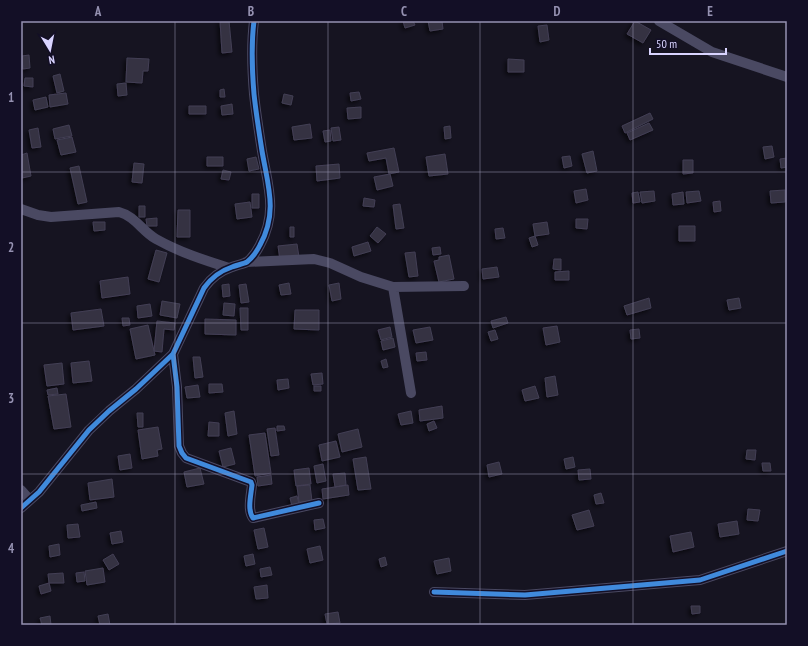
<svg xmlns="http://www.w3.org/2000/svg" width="808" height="646" font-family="'PT Sans Narrow',sans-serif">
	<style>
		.building { fill: #343243; stroke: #433f54; filter: url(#shadow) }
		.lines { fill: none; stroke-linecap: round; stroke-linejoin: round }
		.minor { stroke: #4a4962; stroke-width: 10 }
		.cycleway-casing { stroke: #130f26; stroke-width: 8 }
		.cycleway { stroke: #408adc; stroke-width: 5 }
		.grid { fill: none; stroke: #9591b1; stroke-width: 1; stroke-opacity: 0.55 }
		.neatline { fill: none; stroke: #9591b1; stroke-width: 1.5 }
		.grid-label { font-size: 13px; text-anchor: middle; font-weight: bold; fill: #9591b1 }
	</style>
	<defs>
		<filter id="shadow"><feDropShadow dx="-2.5" dy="2.5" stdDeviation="2" flood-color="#0009"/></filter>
	</defs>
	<rect width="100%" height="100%" fill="#161421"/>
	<path class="building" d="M220 21H229L232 52 222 53Z
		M403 21H413L415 25 405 28Z
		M428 21H442L443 29 430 31Z
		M635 21 651 30 643 43 627 34Z
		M547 25 549 40 540 42 538 26Z
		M29 55 30 68 23 69 22 56Z
		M127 58 149 59 148 71H143L142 83 126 82Z
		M508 59 524 60V72H508Z
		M60 74 64 91 57 93 53 76Z
		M25 78H33V87L24 86Z
		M126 83 127 95 118 96 117 84Z
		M224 89 225 97H220V90Z
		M359 92 361 99 351 101 350 93Z
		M66 93 68 104 50 107 49 95Z
		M284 94 293 96 291 105 282 103Z
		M46 97 48 107 35 110 33 100Z
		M232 104 233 114 222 115 221 106Z
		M189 106H206V114H189Z
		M361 107V118L348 119 347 108Z
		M650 113 653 119 625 133 622 126Z
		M649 123 653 130 630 140 627 133Z
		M310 124 312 138 294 140 292 127Z
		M69 125 72 136 55 139 53 129Z
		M450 126 451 138 445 139 444 127Z
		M339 127 341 140 333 141 331 128Z
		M38 128 41 147 32 148 29 130Z
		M330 130 331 141 325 142 323 131Z
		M72 137 76 152 61 155 57 140Z
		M772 146 774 157 765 159 763 147Z
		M394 148 399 172 389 174 386 158 369 161 367 153Z
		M593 151 597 171 587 173 582 154Z
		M27 153 31 176 22 178 21 155Z
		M445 154 448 174 429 176 426 157Z
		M570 156 572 166 564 168 562 157Z
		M207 157H223V166H207Z
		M256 157 259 169 249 171 247 159Z
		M787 158V167L781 168 780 159Z
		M683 160H693V173L683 174Z
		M134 163 144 164 142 183 132 182Z
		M339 164 340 178 317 181 316 166Z
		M79 166 87 202 78 204 70 168Z
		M223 170 231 172 229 180 221 179Z
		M390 174 393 186 377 190 374 177Z
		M586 189 588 200 576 203 574 191Z
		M785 190V202L771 203 770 191Z
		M654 191 655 201 642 203 640 192Z
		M699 191 701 201 687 203 686 192Z
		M638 192 640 202 633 203 632 193Z
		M683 192 684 204 673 205 672 194Z
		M252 194H259V208H252Z
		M364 198 375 200 374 207 363 206Z
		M720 201 721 211 714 212 713 202Z
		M250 202 252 217 237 219 235 204Z
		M400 204 404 228 396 229 393 205Z
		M139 206H145V217H139Z
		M178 210H190V237H177Z
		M157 218V226H147L146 219Z
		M576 219H588L587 229 576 228Z
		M93 222H105V230L94 231Z
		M547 222 549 234 535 236 533 224Z
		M679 226H695V241H679Z
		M290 227H294V237H290Z
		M377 227 386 234 378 243 370 236Z
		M503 228 505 238 496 239 495 229Z
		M535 236 538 245 532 247 529 238Z
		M368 242 371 251 354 256 352 247Z
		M297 244 299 257 280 260 278 246Z
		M440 247 441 254 433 255 432 248Z
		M156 250 167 253 159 282 148 279Z
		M415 252 418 276 409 277 405 253Z
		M449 255 454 279 439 282 434 261 439 260V257Z
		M554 259H561V270L553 269Z
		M497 267 499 277 483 279 482 269Z
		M569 271V280H555V272Z
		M128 277 130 294 102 298 100 281Z
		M289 283 291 294 281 295 279 285Z
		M339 283 341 299 332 301 329 285Z
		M229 284 230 296 223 297 222 285Z
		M246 284 249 302 241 303 239 285Z
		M649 298 651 308 627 315 624 306Z
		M739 298 741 308 729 310 727 300Z
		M162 301 180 304 177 318 160 315Z
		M224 303 235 304 234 316 223 315Z
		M150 304 152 316 138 318 137 306Z
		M240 308H248V330H241Z
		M101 309 104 326 73 330 71 313Z
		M295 310H319V330L294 329Z
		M506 317 508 323 493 328 491 321Z
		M122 318H129L130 325 123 326Z
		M205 319 236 320V335L205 334Z
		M157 321 175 323 174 330 164 329 162 352 154 351Z
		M148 325 155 355 136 359 130 329Z
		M557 326 560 342 546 345 543 328Z
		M390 327 392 337 381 340 378 330Z
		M430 327 433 340 416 343 413 330Z
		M639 329 640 338 631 339 630 330Z
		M495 330 498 339 491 341 488 332Z
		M393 338 395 347 383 350 381 341Z
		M426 352 427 360 417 361 416 353Z
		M193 357H200L203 377 195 378Z
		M386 359 388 367 383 368 381 361Z
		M89 361 92 381 73 383 71 363Z
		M62 363 64 384 47 386 44 365Z
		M322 373 323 384 313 385 311 374Z
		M555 376 558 395 547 397 545 378Z
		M288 379 289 388 278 390 277 380Z
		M209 384H222L223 392 209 393Z
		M198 385 200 397 187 398 185 387Z
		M314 386H321V391H314Z
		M535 386 539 398 525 401 522 390Z
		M57 388 58 394 48 395 47 390Z
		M66 394 71 427 54 429 48 396Z
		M442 406 443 418 420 421 419 410Z
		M234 411 237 434 228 436 225 413Z
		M411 411 413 423 401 425 398 414Z
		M137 413H143V427H138Z
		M434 421 437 428 429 431 427 424Z
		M209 422 219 423V436H208Z
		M277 426H284L285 430 277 431Z
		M158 427 162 449 157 450 158 456 142 459 138 430Z
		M275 428 279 455 271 456 267 429Z
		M358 429 362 447 342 452 338 434Z
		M265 433 271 473 255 476 249 435Z
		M336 441 340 457 322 461 319 445Z
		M231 448 235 464 223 467 219 451Z
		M747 450H756L755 460 746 459Z
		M130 454 132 468 120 470 118 456Z
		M366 457 371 489 358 490 353 459Z
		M573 457 575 467 566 469 564 459Z
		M499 462 502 474 489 477 487 465Z
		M762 463H770L771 471H763Z
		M323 464 326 481 317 483 314 466Z
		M200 468 204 484 187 487 184 472Z
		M309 468 311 484 296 486 294 470Z
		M590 469 591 479 579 480 578 470Z
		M345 473 346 485 335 487 333 474Z
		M271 475 272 484 258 486 257 477Z
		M112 479 114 497 90 500 88 483Z
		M310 485 312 501 299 502 297 486Z
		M348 485 349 495 323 499 322 489Z
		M601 493 604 503 596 504 594 495Z
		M297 496 299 504 292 506 290 498Z
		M96 502 97 508 82 511 81 505Z
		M748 509 760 510 758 521 747 520Z
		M589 510 594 526 577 530 572 515Z
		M323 519 325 528 315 530 314 520Z
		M737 521 739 534 720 537 718 524Z
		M78 524 80 537 68 538 67 525Z
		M264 528 268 547 258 549 254 530Z
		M121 531 123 542 112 544 110 533Z
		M691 532 694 547 673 552 670 536Z
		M59 544 60 555 50 557 49 546Z
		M320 546 323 560 310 563 307 549Z
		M113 554 119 564 109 570 103 560Z
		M253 554 255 564 246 566 244 556Z
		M385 557 387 565 381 567 379 559Z
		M449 558 451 571 437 574 434 561Z
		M270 567 272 575 261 577 260 569Z
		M103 568 105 582 87 585 85 571Z
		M84 572 85 581 77 582 76 573Z
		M63 573 64 583H49L48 574Z
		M49 583 51 591 41 594 39 586Z
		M267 585 268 598 256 599 254 587Z
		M691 606H700V613L692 614Z
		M338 612 340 623 327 624 325 614Z
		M108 614 110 625H100L98 616Z
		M50 616 51 625H42L40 618Z"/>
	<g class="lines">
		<path class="minor" d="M659 21 712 52 787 77
			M21 209 38 215 51 217 119 212C135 216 142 231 156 239 179 252 204 260 229 268
			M246 262 314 259 330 263 361 277 393 287 464 286
			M393 287 411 393
			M173 354 177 387 179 446 182 453 186 458 251 482 252 485C251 495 247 510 253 518L319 503
			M21 490 30 500
			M21 508 39 492 89 430 109 411 136 389 173 354 204 288C211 278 220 271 232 267 237 265 243 264 247 262 252 258 257 251 260 245 278 212 268 186 262 151 259 132 256 113 254 94 252 70 251 45 254 21
			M434 592 525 595 700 580 787 551"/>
		<defs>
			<path id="cycleway" d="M173 354 177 387 179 446 182 453 186 458 251 482 252 485C251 495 247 510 253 518L319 503
				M21 508 39 492 89 430 109 411 136 389 173 354 204 288C211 278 220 271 232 267 237 265 243 264 247 262 252 258 257 251 260 245 278 212 268 186 262 151 259 132 256 113 254 94 252 70 251 45 254 21
				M434 592 525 595 700 580 787 551"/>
		</defs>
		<use href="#cycleway" class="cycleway-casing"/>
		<use href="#cycleway" class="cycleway"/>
	</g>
	<path class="grid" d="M175 21V625M328 21V625M480 21V625M633 21V625M21 172H787M21 323H787M21 474H787"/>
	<rect width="808" height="646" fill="none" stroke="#130f26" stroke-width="44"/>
	<g transform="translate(50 50) rotate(170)" stroke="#130f26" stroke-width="3" paint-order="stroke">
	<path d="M0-3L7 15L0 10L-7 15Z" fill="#d9d4ff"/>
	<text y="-6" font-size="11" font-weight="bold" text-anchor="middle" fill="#d9d4ff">N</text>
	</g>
	<path d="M650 48v6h76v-6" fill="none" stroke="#d9d4ff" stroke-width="2"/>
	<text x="656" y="48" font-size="12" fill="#d9d4ff" stroke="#130f26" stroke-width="3" paint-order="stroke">50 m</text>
	<rect x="22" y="22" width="764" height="602" class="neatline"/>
	<g class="grid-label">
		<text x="98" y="16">A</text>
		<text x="251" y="16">B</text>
		<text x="404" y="16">C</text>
		<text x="557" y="16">D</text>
		<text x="710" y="16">E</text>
		<text x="11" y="102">1</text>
		<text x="11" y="252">2</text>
		<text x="11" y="403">3</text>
		<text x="11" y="553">4</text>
	</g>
</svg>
